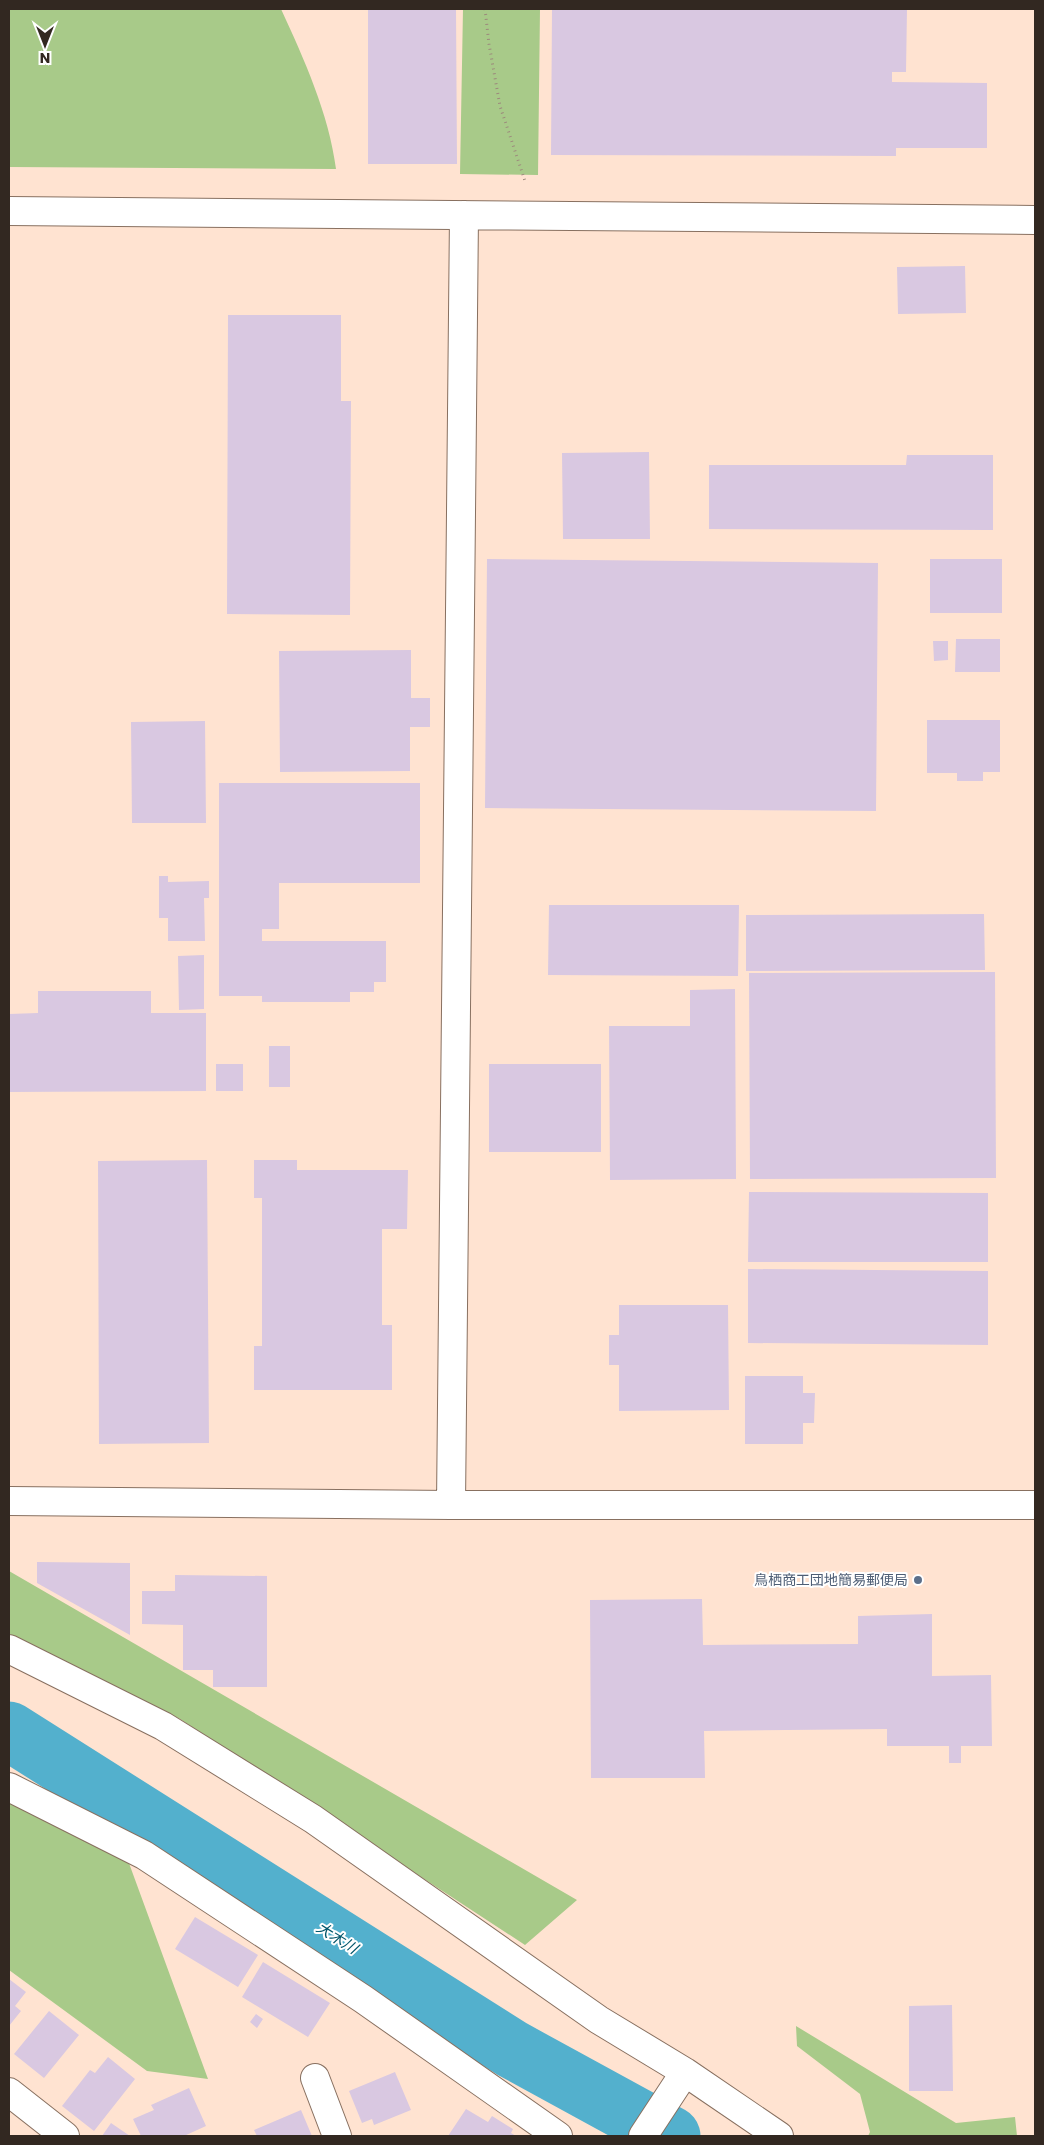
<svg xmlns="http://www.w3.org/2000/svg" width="1044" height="2145" font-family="Poppins,'Noto Sans JP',sans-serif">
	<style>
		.green { fill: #a8ca89 }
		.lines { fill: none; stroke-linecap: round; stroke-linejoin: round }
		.river { stroke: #53b0cd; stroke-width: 59 }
		.building { fill: #d9c8e1 }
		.minor-casing { stroke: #887060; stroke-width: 30 }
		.path { stroke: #9c897c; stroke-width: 3; stroke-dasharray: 1 4; stroke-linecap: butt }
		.minor { stroke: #fff; stroke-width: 28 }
		.service-dot { fill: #5c6f8a; stroke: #fff; stroke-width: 2 }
		.labels { text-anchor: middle; stroke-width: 4; stroke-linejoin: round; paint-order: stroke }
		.service-label { font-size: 14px; fill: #4e5e75; stroke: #fff; text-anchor: end }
		.water-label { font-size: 15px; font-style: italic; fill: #03566b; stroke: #fff }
	</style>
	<rect width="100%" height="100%" fill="#ffe3d1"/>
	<path class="green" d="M9 9H281C304 59 329 114 336 169L9 167Z
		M463 9H540L538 175 460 174Z
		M9 1571 577 1900 525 1945 180 1719 9 1634Z
		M9 1801 126 1855 208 2079 147 2071 9 1970Z
		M796 2026 956 2123 1015 2117 1017 2136H868L870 2132 860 2094 797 2046Z"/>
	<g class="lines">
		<path class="river" d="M9 1731 512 2049 671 2136"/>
	</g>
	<path class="building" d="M368 9H456L457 164H368Z
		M552 9H907L906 72H892V82L987 83V148H896V156L551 155Z
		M965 266 966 313 898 314 897 267Z
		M228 315H341V401H351L350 615 227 614Z
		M649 452 650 539H563L562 453Z
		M907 455H993V530L709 529V465H906Z
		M487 559 878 563 876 811 485 808Z
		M930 559H1002V613H930Z
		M956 639H1000V672H955Z
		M933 641H948V660L934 661Z
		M411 650V698H430V727H410V771L280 772 279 651Z
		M927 720H1000V772H983V781H957V773H927Z
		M205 721 206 823H132L131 722Z
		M219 783H420V883H279V929H262V941H386V982H374V992H350V1002H262V996H219Z
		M159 876H168V882L209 881V898H204L205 941H168V918H159Z
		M549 905H739L738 976 548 975Z
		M984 914 985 970 746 971V915Z
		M204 955V1009L179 1010 178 956Z
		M995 972 996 1178 750 1179 749 973Z
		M735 989 736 1179 610 1180 609 1026H690V990Z
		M38 991H151V1013H206V1091L10 1092 9 1014 38 1013Z
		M269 1046H290V1087H269Z
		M216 1064H243V1091H216Z
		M489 1064H601V1152H489Z
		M207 1160 209 1443 99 1444 98 1161Z
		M254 1160H297V1170H408L407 1229H382V1325H392V1390H254V1346H262V1198H254Z
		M749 1192 988 1193V1262H748Z
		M748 1269 988 1271V1345L748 1343Z
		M619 1305H728L729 1410 619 1411V1365H609V1335H619Z
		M745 1376H803V1393H815L814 1423H803V1444H745Z
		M37 1562 130 1563V1635L37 1583Z
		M175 1575 267 1576V1687H213V1670H183V1625L142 1624V1591H175Z
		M702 1599 703 1645 858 1644V1616L932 1614V1676L991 1675 992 1746H961V1763H949V1746H887V1729L704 1731 705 1778H591L590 1600Z
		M195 1917 258 1955 238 1987 175 1949Z
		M263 1962 330 2003 308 2037 242 1997Z
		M9 1979 26 1992 15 2006 21 2011 9 2026Z
		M952 2005 953 2091H909V2006Z
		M49 2011 79 2035 44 2078 14 2054Z
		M256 2014 263 2019 257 2028 250 2022Z
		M108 2057 135 2079 94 2131 62 2106 90 2070 95 2073Z
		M395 2072 411 2110 374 2125 372 2119 362 2123 349 2091Z
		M189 2088 206 2126 184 2136H141L133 2119 154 2110 151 2105Z
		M466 2109 488 2122 492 2116 513 2129 511 2133 516 2136H448Z
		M301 2110 312 2136H257L254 2130Z
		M111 2123 130 2136H102Z"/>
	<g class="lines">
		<defs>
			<path id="minor" d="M9 211 1035 220
				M9 1501 451 1505H1035
				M451 1505 464 215
				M9 1649 163 1726 313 1819 599 2020 685 2072 779 2136
				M9 1787 144 1855 363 1999 558 2136
				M315 2078 337 2136
				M9 2092 65 2136
				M643 2136 685 2072"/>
		</defs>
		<use href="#minor" class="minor-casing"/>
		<path class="path" d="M485 9 489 44 500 106 525 181"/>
		<use href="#minor" class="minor"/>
	</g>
	<circle class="service-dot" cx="918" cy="1580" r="5"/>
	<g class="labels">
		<g class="service-label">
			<text x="908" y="1585">鳥栖商工団地簡易郵便局</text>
		</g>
		<g class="water-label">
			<text transform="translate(337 1938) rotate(32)" y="5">大木川</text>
		</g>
	</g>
	<rect width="1044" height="2145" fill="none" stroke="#322821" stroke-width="20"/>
	<g transform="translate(45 45) rotate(180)" stroke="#ffffff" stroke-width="4" paint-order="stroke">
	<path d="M0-4L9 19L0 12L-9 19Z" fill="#322821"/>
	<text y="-8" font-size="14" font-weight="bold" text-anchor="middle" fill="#322821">N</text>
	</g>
</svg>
